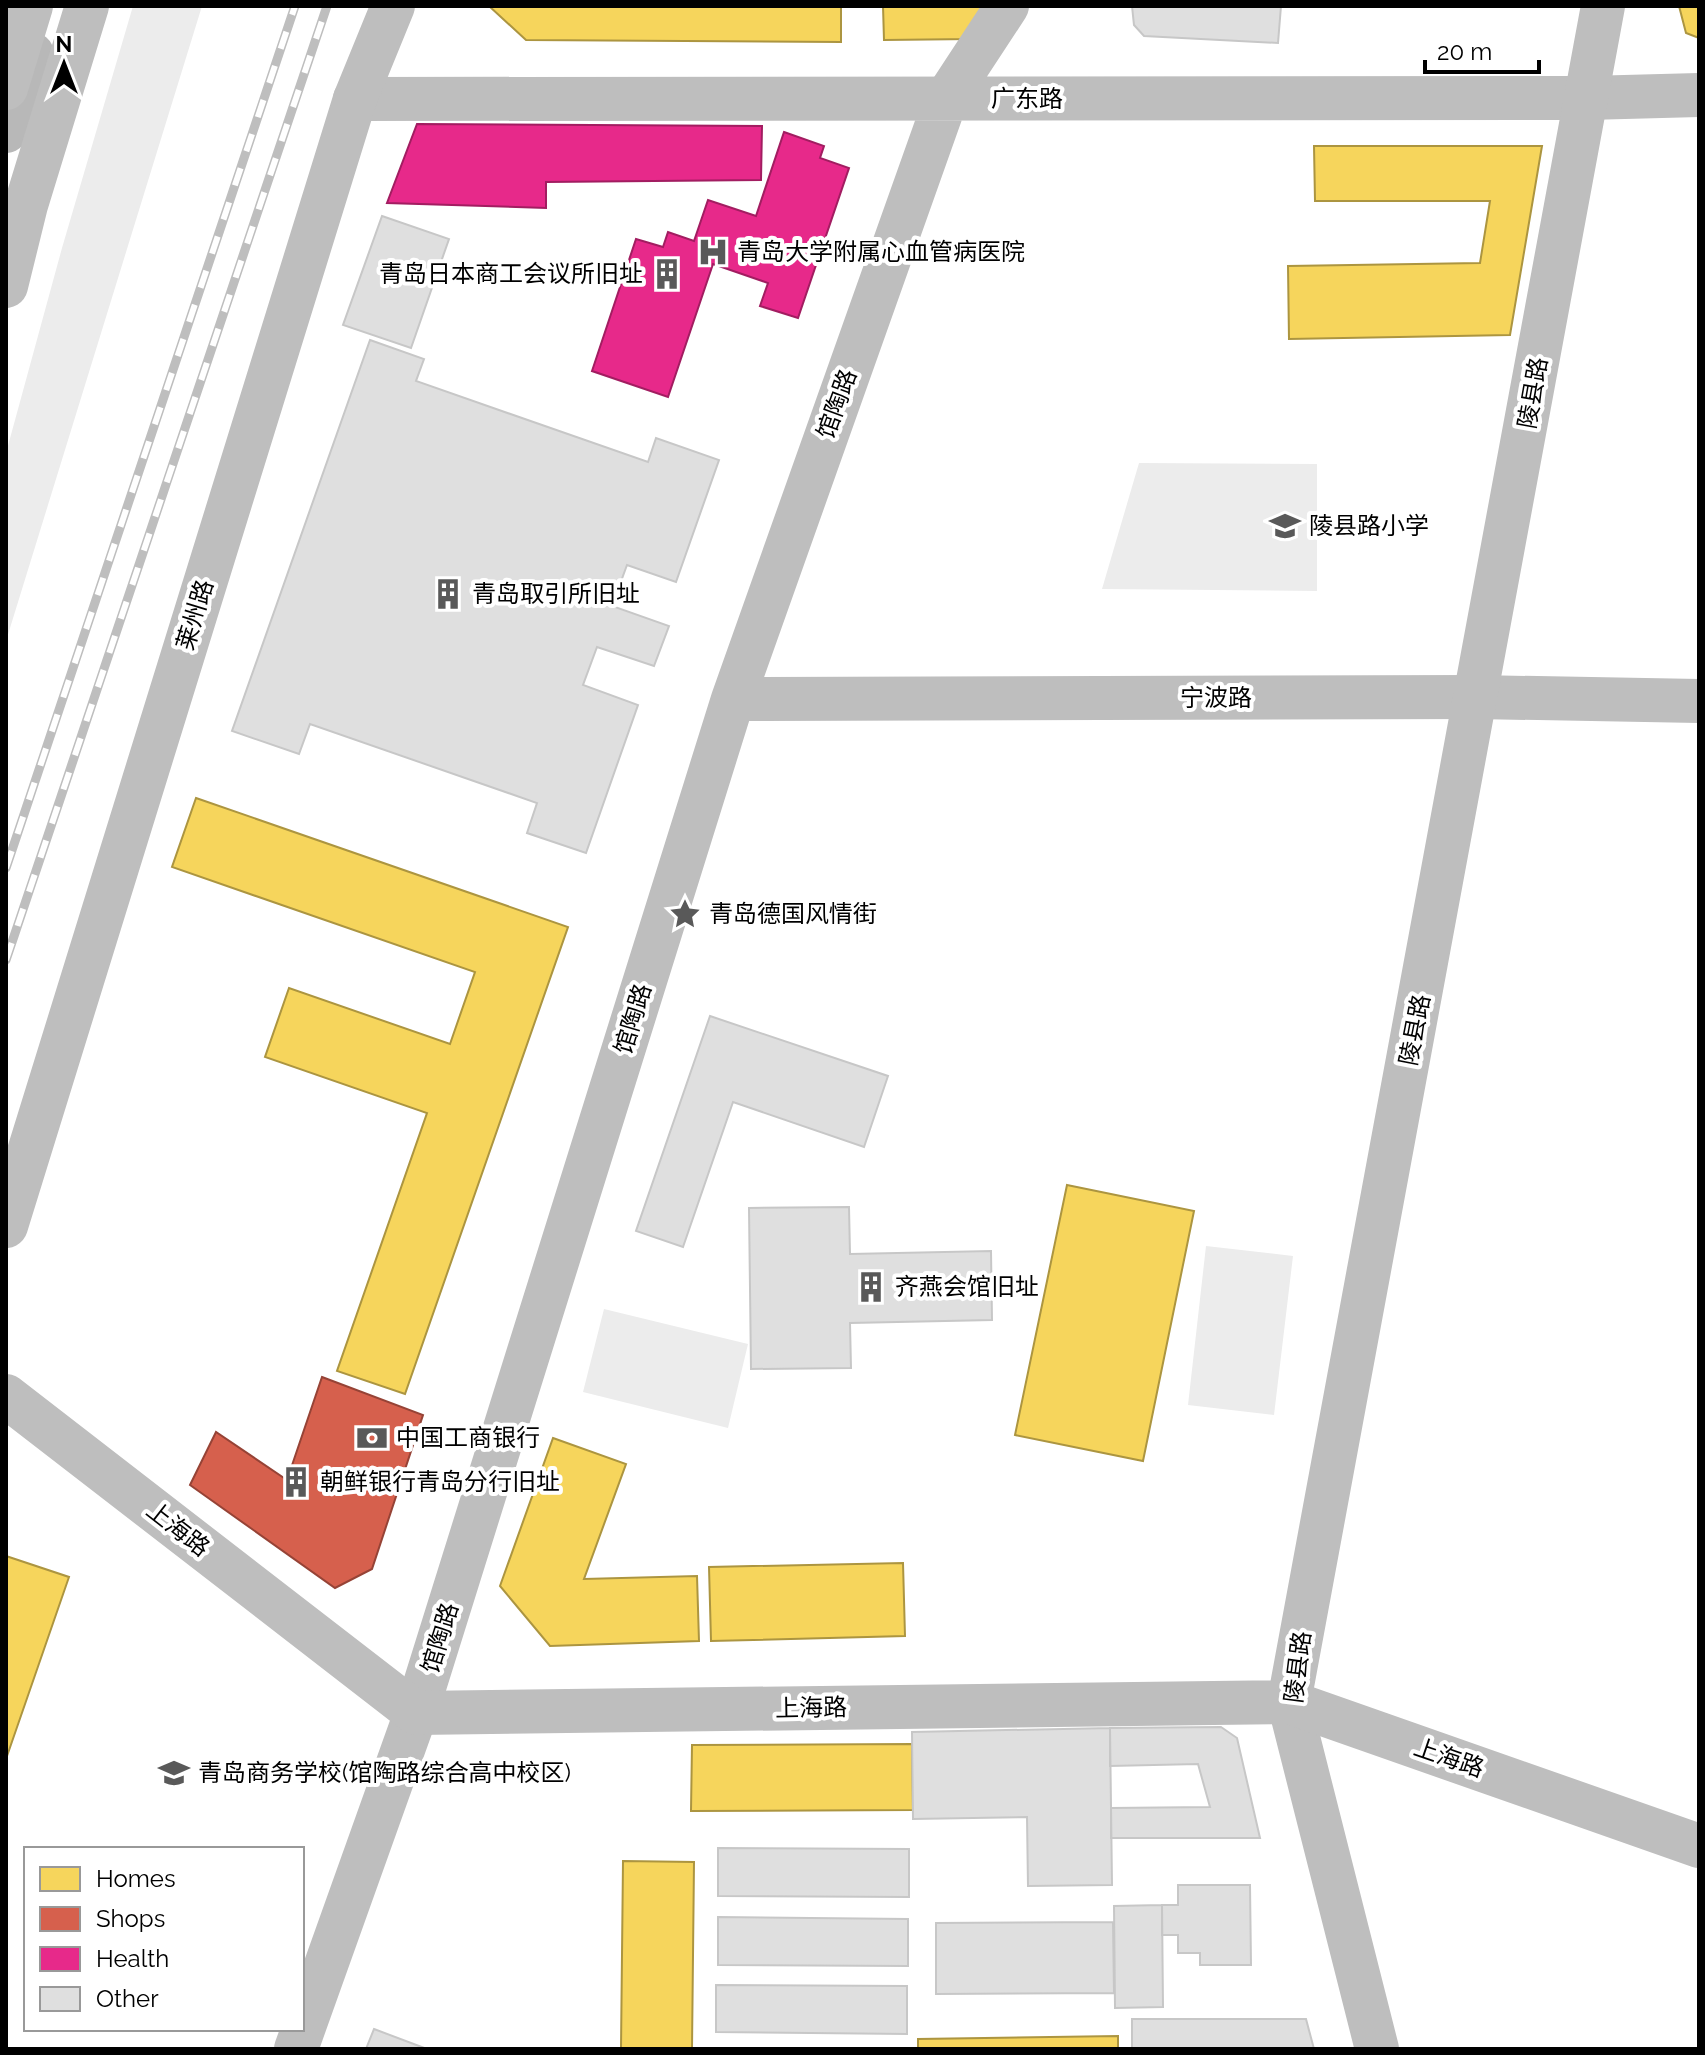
<svg xmlns="http://www.w3.org/2000/svg" width="1705" height="2055" font-family="Raleway,'Noto Sans SC',sans-serif">
	<style>
		.green { fill: #ececec }
		.homes { fill: #f6d55c; stroke: #ac9540; stroke-width: 2 }
		.shops { fill: #d6604d; stroke: #964336; stroke-width: 2 }
		.health { fill: #e7298a; stroke: #a21d61; stroke-width: 2 }
		.building { fill: #dfdfdf; stroke: #c7c7c7; stroke-width: 2 }
		.lines { fill: none; stroke-linecap: round; stroke-linejoin: round }
		.minor { stroke: #bebebe; stroke-width: 44 }
		.tertiary { stroke: #bebebe; stroke-width: 44 }
		.secondary { stroke: #b8b8b8; stroke-width: 44 }
		.trunk { stroke: #bebebe; stroke-width: 44 }
		.rail-casing { stroke: #bebebe; stroke-width: 9 }
		.rail { stroke: #fff; stroke-width: 6; stroke-dasharray: 18; stroke-linecap: butt }
		.labels { text-anchor: middle; stroke-width: 8; stroke-linejoin: round; paint-order: stroke }
		.street-label { font-size: 24px; fill: #000; stroke: #fff }
		.poi-label { font-size: 24px; fill: #000; stroke: #fff; text-anchor: start }
	</style>
	<rect width="100%" height="100%" fill="#fff"/>
	<path class="green" d="M133 6H202L6 641V453L62 248Z
		M1139 463 1317 464V591L1102 589Z
		M1206 1246 1293 1256 1274 1415 1188 1405Z
		M604 1309 748 1344 728 1428 583 1392Z"/>
	<path class="homes" d="M489 6H841V42L526 40Z
		M883 6H997L972 39 884 40Z
		M1679 6H1699V38L1686 33Z
		M1314 146H1542L1510 335 1289 339 1288 266 1480 263 1490 201H1315Z
		M196 798 568 927 405 1394 337 1371 427 1113 265 1057 289 988 450 1044 475 972 172 867Z
		M1067 1185 1194 1211 1143 1461 1015 1435Z
		M553 1438 626 1464 584 1579 697 1576 699 1641 550 1646 500 1586Z
		M6 1556 69 1577 6 1759Z
		M903 1563 905 1636 711 1641 709 1567Z
		M912 1744 913 1810 691 1811 692 1745Z
		M623 1861 694 1862 692 2049H621Z
		M1118 2036V2049H918V2039Z"/>
	<path class="shops" d="M322 1377 423 1415 372 1569 335 1588 190 1485 216 1432 287 1480Z"/>
	<path class="health" d="M417 124 762 126 761 180 546 182V208L387 203Z
		M784 132 824 146 820 158 849 168 798 318 760 306 768 283 713 264 668 397 592 371 636 239 663 247 668 232 694 241 708 200 756 216Z"/>
	<path class="building" d="M1132 6H1281L1278 43 1144 36 1134 25Z
		M382 216 449 239 411 348 343 325Z
		M370 340 424 359 416 381 648 462 656 438 719 460 676 582 627 565 612 606 669 626 654 666 597 647 583 685 638 705 586 853 527 833 537 803 310 724 299 754 232 731Z
		M710 1016 888 1076 864 1147 733 1102 683 1247 636 1231Z
		M849 1207 850 1254 991 1251 992 1320 850 1323 851 1368 751 1369 749 1208Z
		M1221 1727 1237 1738 1260 1838H1111V1808L1210 1807 1198 1764 1110 1766V1728Z
		M1110 1728 1112 1885 1028 1886 1027 1817 913 1819 912 1732Z
		M718 1848 909 1849V1897L718 1896Z
		M1178 1885H1250L1251 1965H1200V1953H1178V1935H1162V1905H1178Z
		M1162 1905 1163 2007 1115 2008 1114 1906Z
		M718 1917 908 1919V1966L718 1965Z
		M1113 1922 1114 1993 936 1994V1923Z
		M716 1985 907 1986V2034L716 2032Z
		M1132 2019H1306L1314 2049H1132Z
		M374 2029 427 2049H366Z"/>
	<g class="lines">
		<path class="minor" d="M355 99 1587 98 1699 95
			M733 699 1477 697 1699 701
			M1289 1702 1377 2049
			M296 2049 416 1713 733 699 946 99 1007 6"/>
		<path class="tertiary" d="M6 1226 355 99 393 6
			M6 1396 416 1713 1289 1702 1699 1846
			M1289 1702 1603 6"/>
		<path class="secondary" d="M6 131 32 54"/>
		<path class="trunk" d="M6 88 31 6
			M6 286 26 205 87 6"/>
		<defs>
			<path id="rail" d="M6 868 295 6
				M6 960 327 6"/>
		</defs>
		<use href="#rail" class="rail-casing"/>
		<use href="#rail" class="rail"/>
	</g>
	<defs>
		<symbol id="hospital-bare" viewBox="-9 -9 18 18"><path d="M-5-5h3v3.5h4V-5h3V5h-3V1.5h-4V5h-3Z" fill="#595959" stroke="#fff" stroke-width="2.5" paint-order="stroke"/></symbol>
		<symbol id="building-bare" viewBox="-9 -9 18 18"><path d="M-4-6H4V6H1V3H-1V6H-4ZM-2.5-4.3h1.7v1.8h-1.7ZM.8-4.3h1.7v1.8H.8ZM-2.5-1h1.7V.8h-1.7ZM.8-1h1.7V.8H.8Z" fill="#595959" stroke="#fff" stroke-width="2.5" paint-order="stroke"/></symbol>
		<symbol id="school-bare" viewBox="-9 -9 18 18"><path d="M0-5L7-2L0 1L-7-2ZM-4 1L0 2.5L4 1V4Q0 6-4 4Z" fill="#595959" stroke="#fff" stroke-width="2.5" paint-order="stroke"/></symbol>
		<symbol id="sight-bare" viewBox="-9 -9 18 18"><path d="M0-6L1.8-2.2L6-1.7L2.9 1.2L3.7 5.4L0 3.3L-3.7 5.4L-2.9 1.2L-6-1.7L-1.8-2.2Z" fill="#595959" stroke="#fff" stroke-width="2.5" paint-order="stroke"/></symbol>
		<symbol id="bank-bare" viewBox="-9 -9 18 18"><path d="M-6-4H6V4H-6ZM0-2.3a2.3 2.3 0 1 0 0 4.6a2.3 2.3 0 1 0 0-4.6Z" fill="#595959" stroke="#fff" stroke-width="2.5" paint-order="stroke"/></symbol>
	</defs>
	<g fill-rule="evenodd">
		<use href="#hospital-bare" x="691" y="230" width="44" height="44"/>
		<use href="#building-bare" x="645" y="252" width="44" height="44"/>
		<use href="#school-bare" x="1263" y="504" width="44" height="44"/>
		<use href="#building-bare" x="426" y="572" width="44" height="44"/>
		<use href="#sight-bare" x="663" y="892" width="44" height="44"/>
		<use href="#building-bare" x="849" y="1265" width="44" height="44"/>
		<use href="#bank-bare" x="350" y="1416" width="44" height="44"/>
		<use href="#building-bare" x="274" y="1460" width="44" height="44"/>
		<use href="#school-bare" x="152" y="1751" width="44" height="44"/>
	</g>
	<g class="labels">
		<g class="street-label">
			<text x="1027" y="107">广东路</text>
			<text transform="translate(1533 393) rotate(-80)" y="8">陵县路</text>
			<text transform="translate(837 404) rotate(-70)" y="8">馆陶路</text>
			<text transform="translate(195 615) rotate(-73)" y="8">莱州路</text>
			<text x="1216" y="706">宁波路</text>
			<text transform="translate(633 1019) rotate(-73)" y="8">馆陶路</text>
			<text transform="translate(1415 1030) rotate(-79)" y="8">陵县路</text>
			<text transform="translate(178 1529) rotate(38)" y="8">上海路</text>
			<text transform="translate(440 1638) rotate(-73)" y="8">馆陶路</text>
			<text transform="translate(1298 1667) rotate(-83)" y="8">陵县路</text>
			<text transform="translate(811 1708) rotate(-1)" y="8">上海路</text>
			<text transform="translate(1449 1758) rotate(19)" y="8">上海路</text>
		</g>
		<g class="poi-label">
			<text x="737" y="260">青岛大学附属心血管病医院</text>
			<text x="643" y="282" text-anchor="end">青岛日本商工会议所旧址</text>
			<text x="1309" y="534">陵县路小学</text>
			<text x="472" y="602">青岛取引所旧址</text>
			<text x="709" y="922">青岛德国风情街</text>
			<text x="895" y="1295">齐燕会馆旧址</text>
			<text x="396" y="1446">中国工商银行</text>
			<text x="320" y="1490">朝鲜银行青岛分行旧址</text>
			<text x="198" y="1781">青岛商务学校(馆陶路综合高中校区)</text>
		</g>
	</g>
	<rect width="1705" height="2055" fill="none" stroke="#000000" stroke-width="16"/>
	<rect x="24" y="1847" width="280" height="184" fill="#ffffff" stroke="#999999" stroke-width="2"/>
	<rect x="40" y="1867" width="40" height="24" fill="#f6d55c" stroke="#999999" stroke-width="2"/>
	<text x="96" y="1887" font-size="24" fill="#000000">Homes</text>
	<rect x="40" y="1907" width="40" height="24" fill="#d6604d" stroke="#999999" stroke-width="2"/>
	<text x="96" y="1927" font-size="24" fill="#000000">Shops</text>
	<rect x="40" y="1947" width="40" height="24" fill="#e7298a" stroke="#999999" stroke-width="2"/>
	<text x="96" y="1967" font-size="24" fill="#000000">Health</text>
	<rect x="40" y="1987" width="40" height="24" fill="#dfdfdf" stroke="#999999" stroke-width="2"/>
	<text x="96" y="2007" font-size="24" fill="#000000">Other</text>
	<g transform="translate(64 64)" stroke="#ffffff" stroke-width="6" paint-order="stroke">
	<path d="M0-6L14 30L0 20L-14 30Z" fill="#000000"/>
	<text y="-12" font-size="22" font-weight="bold" text-anchor="middle" fill="#000000">N</text>
	</g>
	<path d="M1425 60v12h114v-12" fill="none" stroke="#000000" stroke-width="4"/>
	<text x="1437" y="60" font-size="24" fill="#000000" stroke="#ffffff" stroke-width="6" paint-order="stroke">20 m</text>
</svg>
